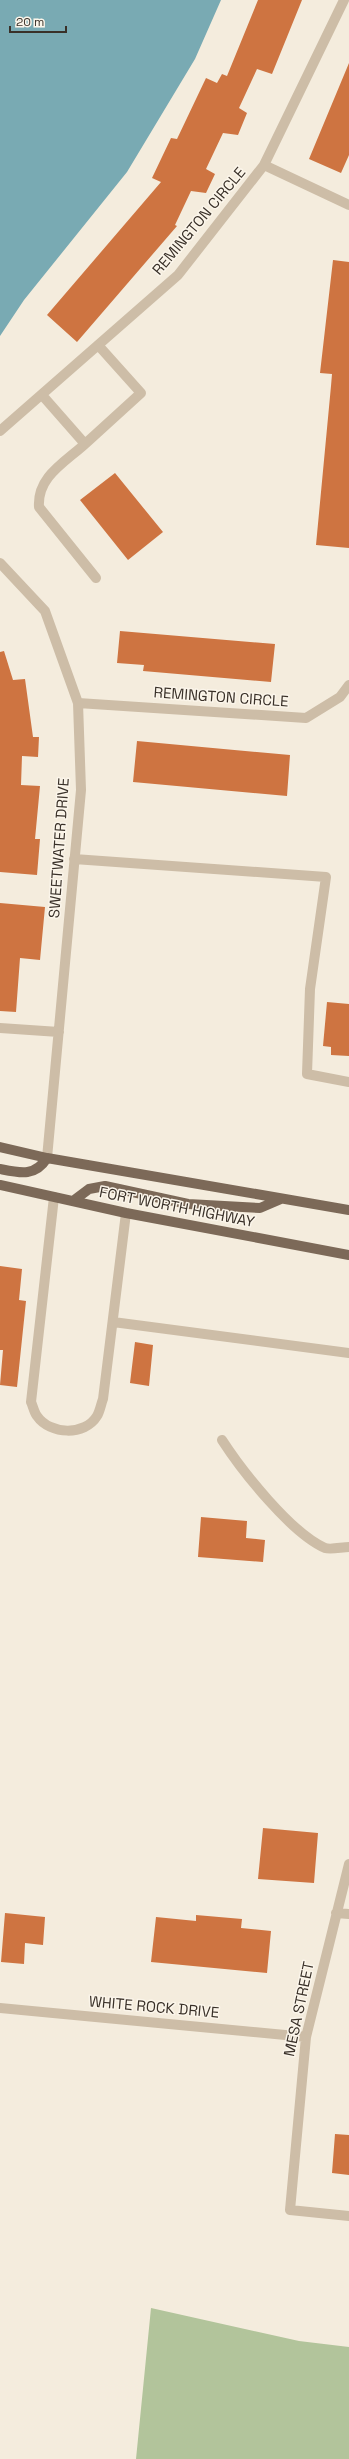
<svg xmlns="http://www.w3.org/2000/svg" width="349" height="2459" font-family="'Space Grotesk',sans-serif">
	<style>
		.green { fill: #b2c49b }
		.water { fill: #79aab3 }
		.building { fill: #ce7441 }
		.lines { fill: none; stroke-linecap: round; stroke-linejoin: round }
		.minor { stroke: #cdbda7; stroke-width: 10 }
		.major { stroke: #7c6958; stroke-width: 10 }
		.labels { text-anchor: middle; stroke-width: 3; stroke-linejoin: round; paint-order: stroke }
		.street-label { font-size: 15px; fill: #393028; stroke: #fbf5ea }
	</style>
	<rect width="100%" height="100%" fill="#f4ecdd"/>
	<path class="green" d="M151 2308 299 2341 349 2347V2459H136Z"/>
	<path class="water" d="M0 0H221L195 59 127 172 24 300 0 336Z"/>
	<path class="building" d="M258 0H302L272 74 257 69 239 108 247 113 238 135 223 133 206 169 215 174 206 193 191 191 175 225 177 226 77 342 47 315 161 182 152 178 171 138 177 139 206 78 217 83 222 74 227 76Z
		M349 63V155L341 173 309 159Z
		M333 260 349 262V548L316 545 331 386 332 374 320 373Z
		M115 473 163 532 128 560 80 500Z
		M120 631 275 644 271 682 143 671 144 665 117 663Z
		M4 651 13 680 25 679 33 737H39L38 757 22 756 21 785 40 786 35 839H40L37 875 0 872V652Z
		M137 741 290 755 287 796 133 782Z
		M0 903 45 907 40 960 20 958 16 1012 0 1011Z
		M327 1002 349 1004V1056L331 1055V1047L323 1046Z
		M0 1266 22 1269 19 1300 26 1301 17 1387 0 1385 3 1350H0Z
		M135 1342 153 1345 149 1386 130 1383Z
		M201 1517 247 1521 246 1538 265 1540 263 1562 198 1557Z
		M263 1828 318 1833 314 1883 258 1879Z
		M5 1913 45 1917 43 1945 25 1943 24 1964 1 1962Z
		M196 1915 242 1919 241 1928 271 1931 267 1973 151 1962 156 1917 196 1921Z
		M335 2134 349 2135V2175L332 2173Z"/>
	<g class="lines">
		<path class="minor" d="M264 165 349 205
			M42 395 85 444C64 463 37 477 39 507L96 578
			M0 431 178 275 264 165 344 0
			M85 444 141 393 98 345
			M0 563 45 611 78 703 81 790 47 1158
			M78 703 306 718 340 697 349 685
			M74 859 326 877 310 989 307 1074 349 1082
			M0 1028 59 1032
			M54 1197 31 1402C33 1406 34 1412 37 1416 50 1435 85 1436 97 1416 100 1411 101 1404 103 1399L126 1213
			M113 1322 349 1353
			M222 1440C242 1471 291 1533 325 1548 331 1550 342 1547 349 1547
			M349 1864 306 2037 290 2210 349 2216
			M336 1913 349 1914
			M0 2008 306 2037"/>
		<path class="major" d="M0 1147 47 1158 349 1210
			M0 1169C20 1173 35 1177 47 1158
			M0 1185 126 1213 349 1255
			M73 1201 89 1189 105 1186 188 1204 260 1208 281 1199"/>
	</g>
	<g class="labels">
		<g class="street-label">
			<text transform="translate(199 221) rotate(-50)" y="5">REMINGTON CIRCLE</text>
			<text transform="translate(221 697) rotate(4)" y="5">REMINGTON CIRCLE</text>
			<text transform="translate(59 848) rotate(-86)" y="5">SWEETWATER DRIVE</text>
			<text transform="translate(177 1207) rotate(11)" y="5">FORT WORTH HIGHWAY</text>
			<text transform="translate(154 2007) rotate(5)" y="5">WHITE ROCK DRIVE</text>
			<text transform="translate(299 2009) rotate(-78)" y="5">MESA STREET</text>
		</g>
	</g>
	<path d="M10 26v6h56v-6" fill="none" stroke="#393028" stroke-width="2"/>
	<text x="16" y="26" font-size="12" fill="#393028" stroke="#fbf5ea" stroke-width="3" paint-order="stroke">20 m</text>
</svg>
